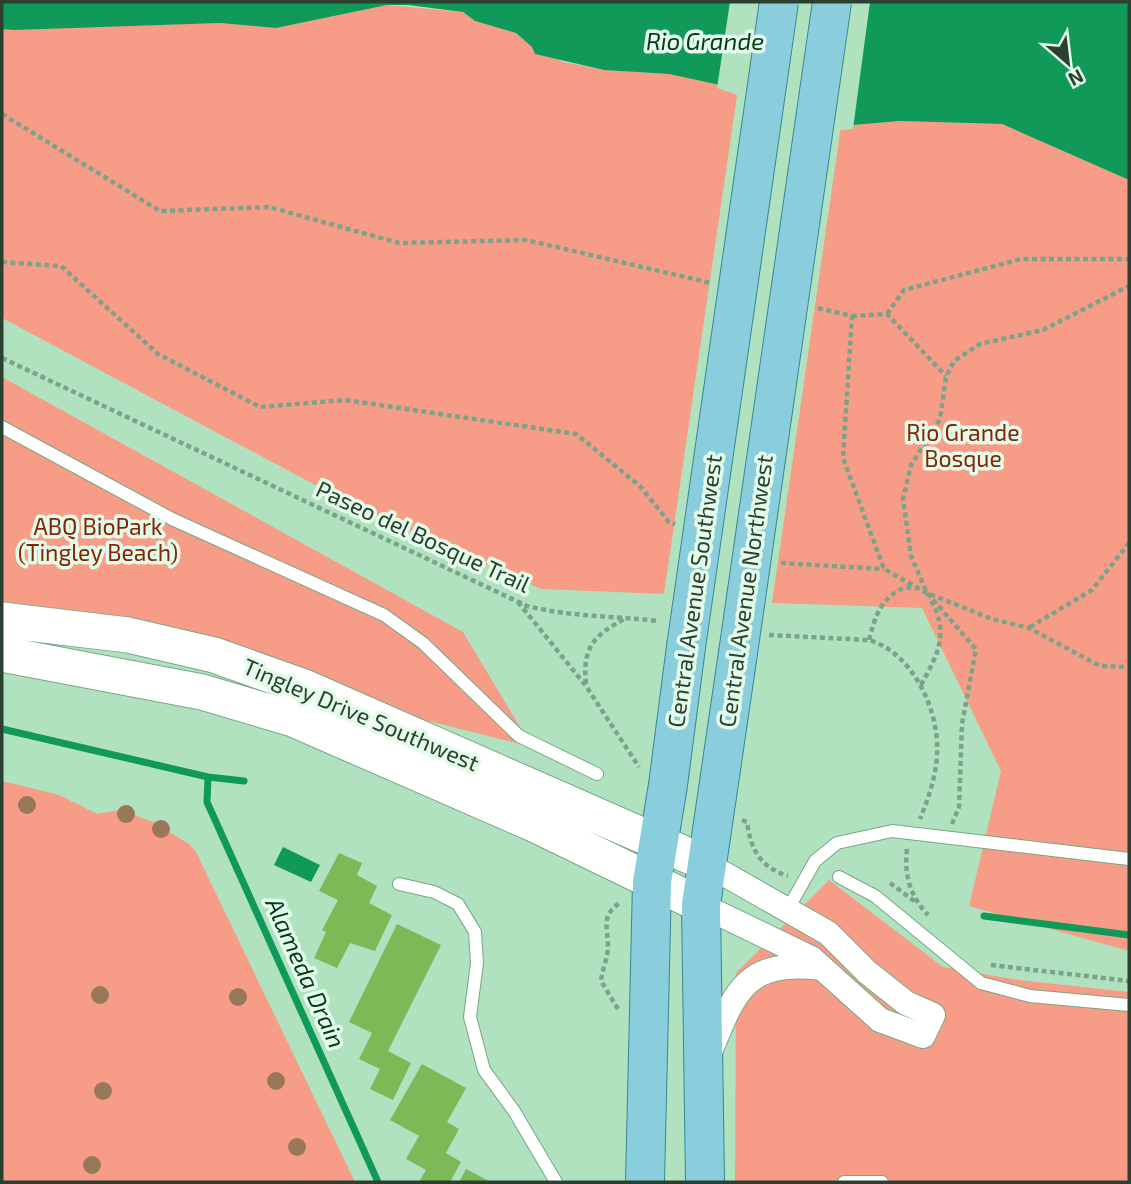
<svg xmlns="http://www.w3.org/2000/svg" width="1131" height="1184" font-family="'Exo 2',sans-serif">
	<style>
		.green { fill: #f79d87 }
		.water { fill: #109958 }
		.pier { fill: #b0e2bf }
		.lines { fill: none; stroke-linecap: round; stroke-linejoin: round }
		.stream { stroke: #109958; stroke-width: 7 }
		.building { fill: #7db957 }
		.lane-casing { stroke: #77a787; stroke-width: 14 }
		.street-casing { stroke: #77a787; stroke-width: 26 }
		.secondary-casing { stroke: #77a787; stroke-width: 37 }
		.primary-casing { stroke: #368892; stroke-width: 40 }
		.path { stroke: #7ca388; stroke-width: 4.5; stroke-dasharray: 5 3.5; stroke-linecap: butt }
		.lane { stroke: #fff; stroke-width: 12 }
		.street { stroke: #fff; stroke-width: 24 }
		.secondary { stroke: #fff; stroke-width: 35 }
		.primary { stroke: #8acedd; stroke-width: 38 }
		.primary-bridge-casing { stroke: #368892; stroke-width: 40; stroke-linecap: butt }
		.primary-bridge { stroke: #8acedd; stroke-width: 38 }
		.tree { fill: #997859 }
		.labels { text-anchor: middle; stroke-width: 7; stroke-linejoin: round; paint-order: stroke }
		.park-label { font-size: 23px; fill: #862205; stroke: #e3fcea }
		.street-label { font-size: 23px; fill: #2c4032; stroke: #e3fcea }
		.water-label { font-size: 24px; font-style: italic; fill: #05381e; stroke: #e3fcea }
	</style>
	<rect width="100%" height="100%" fill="#b0e2bf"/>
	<path class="green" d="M387 5 463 12 475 21 516 33 532 47 563 62 604 70 669 74 738 89 664 594 541 589 349 503 2 318V29L220 23 276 28Z
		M900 121 1002 124 1129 180V951L969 906 1001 771 922 608 772 603 841 126Z
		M2 377 463 632 532 747 57 628 2 610Z
		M2 781 59 795 97 814 120 810 151 821 189 844 196 852 355 1182H2Z
		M829 880 943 967 1018 980 1129 992V1182H735L736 973Z"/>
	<path class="water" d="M2 2H1129V180L1002 124 900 121 841 126 738 89 669 74 604 70 535 54 532 47 516 33 475 21 463 12 408 5H387L276 28 220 23 13 30 2 29Z
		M283 847 320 865 311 882 274 865Z"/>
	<path class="pier" d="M730 2H870L853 129 840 130 717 88Z"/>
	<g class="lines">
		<path class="stream" d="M2 729 208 777 244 781
			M208 777 207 802 378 1182
			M984 916 1129 935"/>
	</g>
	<path class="building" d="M339 853 362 863 357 875 377 886 369 903 392 915 375 951 350 943 337 968 314 958 326 932 322 930 338 900 319 891Z
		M397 924 441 945 388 1051 411 1063 393 1100 370 1089 380 1069 359 1059 372 1033 349 1022Z
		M422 1064 466 1088 447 1122 459 1129 446 1153 461 1162 450 1182H419L426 1170 406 1159 419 1136 390 1120Z
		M466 1169 491 1182H459Z"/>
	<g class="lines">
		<defs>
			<path id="lane" d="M2 427 172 519 384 615 423 643 519 736 597 774
				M839 877 875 896 981 983 1030 996 1129 1005
				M399 884 434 892 458 904 475 932 477 963 470 1017 484 1070 514 1111 556 1182
				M788 909 815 861 837 843 892 831 1129 859
				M844 1182H882"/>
			<path id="street" d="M701 905 811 958 880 1020 923 1036 933 1015 906 1003 867 972 828 933 705 863
				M710 1052C735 991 745 959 822 968"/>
			<path id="secondary" d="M2 620 128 635 214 655 304 687 705 863
				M2 654 202 692 293 719 536 825 701 905"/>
			<path id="primary" d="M645 1182 652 882 668 785 686 647
				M705 1182 701 905 738 653"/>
		</defs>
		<use href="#lane" class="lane-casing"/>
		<use href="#street" class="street-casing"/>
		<use href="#secondary" class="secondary-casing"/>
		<use href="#primary" class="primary-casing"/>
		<path class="path" d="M2 114 160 211 269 207 399 243 526 240 711 283
			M2 262 61 266 158 354 260 407 345 400 576 434 640 486 669 522 675 524
			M818 308 852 316 843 458 884 569 927 593 992 619 1029 628 1100 666 1129 667
			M887 314 904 290 1021 259H1129
			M852 316 887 314 946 376
			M2 358 527 606C571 617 614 616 659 621
			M781 563 884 569
			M518 602 586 686 639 767
			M1030 627 1092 590 1129 543
			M769 635 869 640C913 653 940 711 937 755 936 777 928 799 920 819
			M869 640C875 616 881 597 906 587L916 589
			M586 684C582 646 595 635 626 618
			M921 685C938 654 950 633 930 599
			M742 820 747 822C751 850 760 867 788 876
			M952 824 959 807 962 724 976 649 927 593 911 556 903 499 911 465 940 419 946 377 954 361 980 344 1043 330 1129 286
			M907 849C904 875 910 896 928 915
			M890 883 917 903
			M991 965 1129 981
			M618 1009 601 981C602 970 608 957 608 947 608 926 600 916 621 902"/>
		<use href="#lane" class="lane"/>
		<use href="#street" class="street"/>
		<use href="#secondary" class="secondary"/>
		<use href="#primary" class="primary"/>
		<defs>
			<path id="primary-bridge" d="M686 647 779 2
				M738 653 832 2"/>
		</defs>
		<use href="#primary-bridge" class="primary-bridge-casing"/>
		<use href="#primary-bridge" class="primary-bridge"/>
	</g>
	<g class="tree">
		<circle cx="27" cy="805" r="9"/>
		<circle cx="126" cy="814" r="9"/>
		<circle cx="161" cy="829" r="9"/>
		<circle cx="100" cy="995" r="9"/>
		<circle cx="238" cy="997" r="9"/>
		<circle cx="276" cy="1081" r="9"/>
		<circle cx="103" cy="1091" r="9"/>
		<circle cx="297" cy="1147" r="9"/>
		<circle cx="92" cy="1165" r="9"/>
	</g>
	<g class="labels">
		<g class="park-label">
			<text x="963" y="441">Rio Grande<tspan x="963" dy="26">Bosque</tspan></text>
			<text x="98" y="535">ABQ BioPark<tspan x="98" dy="26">(Tingley Beach)</tspan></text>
		</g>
		<g class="street-label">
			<text transform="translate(423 537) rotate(25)" y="8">Paseo del Bosque Trail</text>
			<text transform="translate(695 591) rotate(-82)" y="8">Central Avenue Southwest</text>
			<text transform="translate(746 591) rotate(-82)" y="8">Central Avenue Northwest</text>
			<text transform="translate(361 715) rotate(23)" y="8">Tingley Drive Southwest</text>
		</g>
		<g class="water-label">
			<text x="705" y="50">Rio Grande</text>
			<text transform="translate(305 973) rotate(66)" y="8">Alameda Drain</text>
		</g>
	</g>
	<rect width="1131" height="1184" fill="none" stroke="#2c4032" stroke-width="7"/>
	<g transform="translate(1068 63) rotate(152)" stroke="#e3fcea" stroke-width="5" paint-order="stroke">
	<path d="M0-5L12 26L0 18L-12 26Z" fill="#2c4032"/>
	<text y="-10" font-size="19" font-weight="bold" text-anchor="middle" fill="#2c4032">N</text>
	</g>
</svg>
